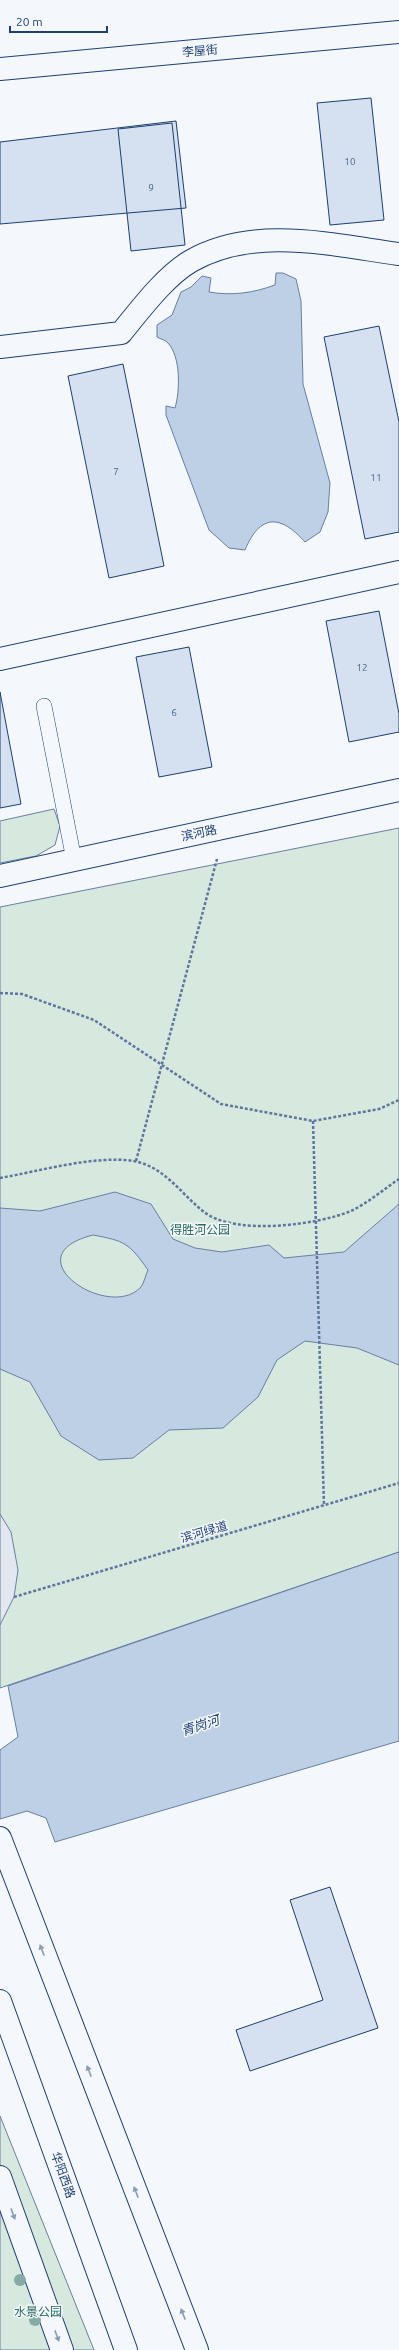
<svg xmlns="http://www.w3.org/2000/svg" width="399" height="2350" font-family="Ubuntu,'Noto Sans SC',sans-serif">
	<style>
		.green { fill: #d7e8df; stroke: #687fa3 }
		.parking { fill: #e3e8f0; stroke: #687fa3 }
		.water { fill: #bed0e5; stroke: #687fa3; fill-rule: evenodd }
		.building { fill: #d5e0f0; stroke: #1d3f73 }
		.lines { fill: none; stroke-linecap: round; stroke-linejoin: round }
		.service-casing { stroke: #1d3f73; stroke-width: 16 }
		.minor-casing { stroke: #1d3f73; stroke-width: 24 }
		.tertiary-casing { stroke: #1d3f73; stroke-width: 24 }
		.primary-casing { stroke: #1d3f73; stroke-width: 24 }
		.path { stroke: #5e769c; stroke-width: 2.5; stroke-dasharray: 3 2; stroke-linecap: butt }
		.service { stroke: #f4f7fb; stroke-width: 15 }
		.minor { stroke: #f4f7fb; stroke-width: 22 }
		.tertiary { stroke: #f4f7fb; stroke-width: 22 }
		.primary { stroke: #f4f7fb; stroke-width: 22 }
		.tree { fill: #86aba6 }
		.oneway { fill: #889bb7 }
		.labels { text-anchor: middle; stroke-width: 3; stroke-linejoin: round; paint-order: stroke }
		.number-label { font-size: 10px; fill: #4b6792 }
		.street-label { font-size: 12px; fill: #1d3f73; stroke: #f4f7fb }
		.park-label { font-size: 12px; fill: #2c6c60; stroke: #f4f7fb }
		.water-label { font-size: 13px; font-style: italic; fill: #1d3f73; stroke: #f4f7fb }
	</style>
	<rect width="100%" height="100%" fill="#f4f7fb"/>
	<path class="green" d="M54 809 60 826 55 845 36 856 0 863V821Z
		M399 828V1552L0 1688V907Z
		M0 2116 94 2350H0Z"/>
	<path class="parking" d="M0 1514 11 1532 18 1570 14 1597 0 1625Z"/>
	<path class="water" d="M276 273H283L296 279 301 301 303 384 330 483 328 512 320 532 305 542C280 514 260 514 245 550L229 548 209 530 166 415V406L175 408C180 391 181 357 168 343 166 340 160 339 157 337V325L172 315 181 292 191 287 202 276 211 278 209 292C232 296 253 293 275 285Z
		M115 1192 151 1204 173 1239 195 1248 222 1252 269 1245 284 1258 344 1252 399 1204V1365L357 1348 305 1341 277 1360 258 1397 223 1428 169 1430 133 1458 99 1460 61 1436 30 1382 0 1369V1208L40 1211ZM93 1235C125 1241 129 1243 148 1270 146 1274 144 1283 141 1287 109 1322 10 1256 93 1235Z
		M399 1552V1741L55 1842 46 1818 27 1811 0 1819V1750L18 1737 8 1686Z"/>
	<path class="building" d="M371 98 384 220 330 225 317 103Z
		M176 121 186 208 0 224V142Z
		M172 123 185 245 131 251 118 129Z
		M379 326 399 422V532L365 539 324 337Z
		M123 364 164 566 109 578 68 376Z
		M379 611 399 714V732L349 742 326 621Z
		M189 647 212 767 159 777 136 657Z
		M0 692 21 804 0 808Z
		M330 1887 378 2028 250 2071 236 2030 323 2000 290 1900Z"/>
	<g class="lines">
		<defs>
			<path id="service" d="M44 706 74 860"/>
			<path id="minor" d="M0 347 121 333C140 310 165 276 191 261 254 225 332 245 399 254
				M0 659 399 572
				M0 1838 197 2350
				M0 2177 62 2350"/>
			<path id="tertiary" d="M0 69 399 32
				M0 876 399 790"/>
			<path id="primary" d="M0 2001 126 2350"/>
		</defs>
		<use href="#service" class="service-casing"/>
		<use href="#minor" class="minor-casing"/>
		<use href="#tertiary" class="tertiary-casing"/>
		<use href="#primary" class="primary-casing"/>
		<path class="path" d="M0 993 22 994 94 1020 221 1104 313 1121 379 1109 399 1100
			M313 1121 324 1506
			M136 1161 217 859
			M0 1178C40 1171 95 1155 134 1161 165 1167 181 1194 204 1212 235 1236 317 1225 351 1211 368 1203 384 1189 399 1179
			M14 1597 399 1483"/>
		<use href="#service" class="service"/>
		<use href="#minor" class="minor"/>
		<use href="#tertiary" class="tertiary"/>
		<use href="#primary" class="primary"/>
	</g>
	<g class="tree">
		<circle cx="20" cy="2280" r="6"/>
		<circle cx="35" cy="2320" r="6"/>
	</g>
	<defs><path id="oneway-solid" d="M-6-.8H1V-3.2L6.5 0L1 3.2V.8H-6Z"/></defs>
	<g class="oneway">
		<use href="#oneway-solid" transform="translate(42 1950) rotate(-111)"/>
		<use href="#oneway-solid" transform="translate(89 2071) rotate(-111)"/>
		<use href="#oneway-solid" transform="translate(136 2192) rotate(-111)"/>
		<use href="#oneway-solid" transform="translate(13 2214) rotate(70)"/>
		<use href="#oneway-solid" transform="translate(183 2314) rotate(-111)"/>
		<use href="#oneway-solid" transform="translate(57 2336) rotate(70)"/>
	</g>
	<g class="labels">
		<g class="number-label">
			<text x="350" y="165">10</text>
			<text x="151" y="191">9</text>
			<text x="116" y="475">7</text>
			<text x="376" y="481">11</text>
			<text x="362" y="671">12</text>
			<text x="174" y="716">6</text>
		</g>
		<g class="street-label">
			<text transform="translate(200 51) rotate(-5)" y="4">李屋街</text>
			<text transform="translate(199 833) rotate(-12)" y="4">滨河路</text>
			<text transform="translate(204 1532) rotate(-16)" y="4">滨河绿道</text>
			<text transform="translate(63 2175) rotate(70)" y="4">华阳西路</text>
		</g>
		<g class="park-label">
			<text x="200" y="1234">得胜河公园</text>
			<text x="38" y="2316">水景公园</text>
		</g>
		<g class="water-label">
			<text transform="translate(200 1725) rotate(-18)" y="5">青岗河</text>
		</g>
	</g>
	<path d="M10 26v6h97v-6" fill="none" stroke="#1d3f73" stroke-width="2"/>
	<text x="16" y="26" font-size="12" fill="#1d3f73" stroke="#f4f7fb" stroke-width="3" paint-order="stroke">20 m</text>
</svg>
